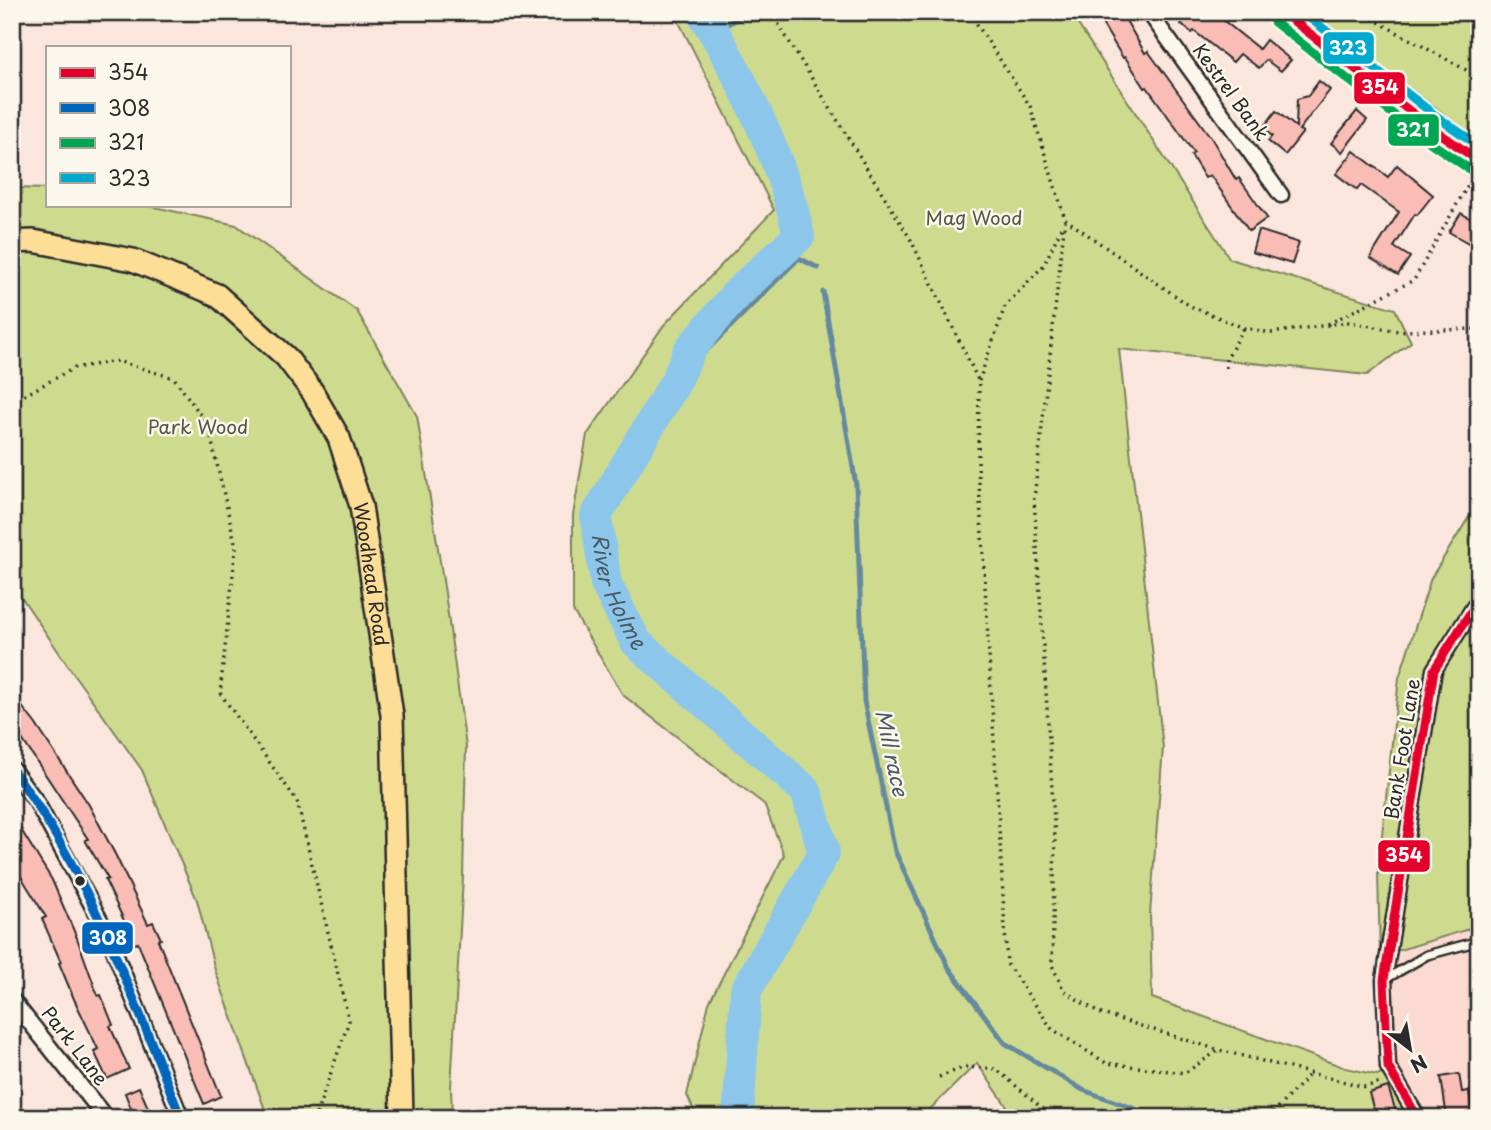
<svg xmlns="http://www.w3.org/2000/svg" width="1491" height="1130" font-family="'Playpen Sans',sans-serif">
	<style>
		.built { fill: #fadad1 }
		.green { fill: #cedb8f; stroke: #7c835d; stroke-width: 2 }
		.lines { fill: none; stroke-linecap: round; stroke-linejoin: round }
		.stream { stroke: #65899e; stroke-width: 5 }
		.river { stroke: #8cc7eb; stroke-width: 32 }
		.building { fill: #f9bdb6; stroke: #2b2b2b; stroke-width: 2 }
		.service-casing { stroke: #2b2b2b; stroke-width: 12 }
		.minor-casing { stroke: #2b2b2b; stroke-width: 19 }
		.primary-casing { stroke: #2b2b2b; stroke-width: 26 }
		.path { stroke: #2b2b2b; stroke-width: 3.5; stroke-dasharray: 2 5; stroke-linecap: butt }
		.service { stroke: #fbf7ec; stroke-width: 7 }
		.minor { stroke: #fbf7ec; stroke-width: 14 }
		.primary { stroke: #fcde96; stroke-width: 21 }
		.bus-1-casing { stroke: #fbf7ec; stroke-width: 14 }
		.bus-2-casing { stroke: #fbf7ec; stroke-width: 14 }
		.bus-3-casing { stroke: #fbf7ec; stroke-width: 14 }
		.bus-4-casing { stroke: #fbf7ec; stroke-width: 14 }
		.bus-1 { stroke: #e4002b; stroke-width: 9 }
		.bus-2 { stroke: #0065bd; stroke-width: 9 }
		.bus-3 { stroke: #00a651; stroke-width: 9 }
		.bus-4 { stroke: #00a9ce; stroke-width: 9 }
		.bus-dot { fill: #2b2b2b; stroke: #fbf7ec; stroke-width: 2.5 }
		.labels { text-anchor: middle; stroke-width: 5; stroke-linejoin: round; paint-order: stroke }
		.street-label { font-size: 19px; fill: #2b2b2b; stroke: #fbf7ec }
		.park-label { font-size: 19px; fill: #545744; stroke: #fbf7ec }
		.water-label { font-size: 21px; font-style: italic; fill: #485a65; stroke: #fbf7ec }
		.line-badge { stroke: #fbf7ec; stroke-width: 2.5 }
		.badge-label { font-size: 19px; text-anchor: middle; font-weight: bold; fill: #fff }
	</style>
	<rect width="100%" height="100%" fill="#fae6dc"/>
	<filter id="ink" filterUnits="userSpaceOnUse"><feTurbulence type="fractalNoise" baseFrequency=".0143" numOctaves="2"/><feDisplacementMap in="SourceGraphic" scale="14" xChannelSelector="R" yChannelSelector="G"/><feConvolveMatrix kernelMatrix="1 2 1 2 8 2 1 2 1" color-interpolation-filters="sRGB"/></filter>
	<g filter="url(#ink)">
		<path class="built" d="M1479 926V1118H1427L1394 1068V951Z"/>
		<path class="green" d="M669 12H1070L1230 259 1395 309 1411 342 1367 375 1119 349 1163 748 1150 914 1152 998 1346 1068 1377 1075 1394 1068 1427 1118H1015L977 1063 921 1118H697L687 1095 709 1003 784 855 764 804 623 695 573 611V515L587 435 664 325 774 210 680 24Z
			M1309 12H1479V140Z
			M12 188 47 189V205H145L236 225 357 311 417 416 445 593 466 747 463 877 451 1087 452 1118H268L215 970 197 900 142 770 75 676 24 601 12 590Z
			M1479 501V926L1380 956 1378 872 1399 678 1431 578Z"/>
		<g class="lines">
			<path class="stream" d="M715 31 750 12
				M823 292 856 485 864 701 895 851 949 968 1005 1043 1083 1090 1138 1110
				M676 381 799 258 818 268"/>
			<path class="river" id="s1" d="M701 12C716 33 727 55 739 78 765 129 787 180 799 236L738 292 690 349 676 381 596 516 606 584 636 642 806 791 824 853 746 990 738 1118"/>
		</g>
		<path class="building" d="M1100 12H1121L1145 53 1148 51 1212 139 1236 180 1239 178 1267 218 1249 231 1210 175 1205 178 1191 155 1194 153 1147 87 1145 88 1125 57 1123 58 1103 25Z
			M1190 12H1213L1259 49 1266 40 1291 60 1281 71 1266 60 1259 68 1240 54 1233 62 1194 31 1192 33 1181 24Z
			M1319 81 1330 90 1299 130 1303 132 1285 155 1268 141 1272 136 1263 128 1276 111 1296 127 1297 99 1308 96Z
			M1357 111 1367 120 1342 152 1331 143Z
			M1354 151 1388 177 1397 165 1433 195 1417 215 1415 214 1394 247 1410 257 1398 275 1370 258 1399 212 1361 185 1357 190 1336 174Z
			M1461 213 1479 224V249L1449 232Z
			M1258 230 1299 243 1292 264 1252 252Z
			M12 694 35 723 89 805 116 856 148 924 153 922 161 939 158 940 221 1096 204 1104 138 943 135 944 105 880 108 879 85 840 88 839 12 724Z
			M12 815 52 880 77 938 98 996 101 995 113 1025 110 1026 129 1069 107 1079 94 1051 98 1049 74 999 59 963 61 962 42 919 46 917 12 862Z
			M1459 1074 1462 1092 1469 1091 1473 1116 1470 1118H1447L1441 1077Z
			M139 1087 149 1110 134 1116 125 1093Z
			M1388 1087 1398 1118H1376L1369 1093Z"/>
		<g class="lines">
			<defs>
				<path id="service" d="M1470 154 1479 135
					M1384 980 1427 955 1479 941"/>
				<path id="minor" d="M1152 12 1150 14 1281 195
					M1282 12 1429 126 1479 161
					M12 769 36 801 108 935 181 1118
					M12 1000 106 1118
					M1418 1118 1388 1067 1384 980 1434 670 1479 599"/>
				<g id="primary">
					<path id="s2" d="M12 242 33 241 133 260 217 295 286 357 312 391 339 438 361 506 392 715 402 1118"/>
				</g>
			</defs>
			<use href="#service" class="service-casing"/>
			<use href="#minor" class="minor-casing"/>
			<use href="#primary" class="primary-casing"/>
			<path class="path" d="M771 12 911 240 979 382 978 466 1007 964 1052 1029 1106 1063 1185 1073 1219 1050
				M969 12 1030 106 1065 219 1034 499 1055 837 1052 965 1064 991 1099 1013 1219 1050 1365 1087 1381 1082
				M1360 12 1479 77
				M1065 219 1190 306 1244 328 1271 333 1349 322 1398 331 1479 329
				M1328 324 1414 280 1473 176
				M1226 368V360L1244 328
				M979 381 1005 306 1044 265 1063 224
				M12 402 74 368 117 361 174 378 208 425 236 547 220 693 297 801 349 1021 315 1118
				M1471 930 1479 920
				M939 1077 965 1067 996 1069 1054 1118
				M1158 1118 1168 1111 1233 1118
				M1268 1118 1310 1074"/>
			<use href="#service" class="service"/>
			<use href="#minor" class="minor"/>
			<use href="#primary" class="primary"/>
			<defs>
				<path id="bus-1" d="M1282 12 1429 126 1479 161
					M1418 1118 1388 1067 1384 980 1434 670 1479 599"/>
				<path id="bus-2" d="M12 769C89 872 134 1000 181 1118"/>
				<path id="bus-3" d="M1274 22 1421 136 1472 171"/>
				<path id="bus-4" d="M1302 12 1436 116 1479 146"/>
			</defs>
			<use href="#bus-1" class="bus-1-casing"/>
			<use href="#bus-2" class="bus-2-casing"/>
			<use href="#bus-3" class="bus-3-casing"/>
			<use href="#bus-4" class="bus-4-casing"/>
			<use href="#bus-1" class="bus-1"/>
			<use href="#bus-2" class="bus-2"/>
			<use href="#bus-3" class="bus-3"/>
			<use href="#bus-4" class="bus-4"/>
		</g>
	</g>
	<circle class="bus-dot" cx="80" cy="881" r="6"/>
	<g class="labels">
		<g class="street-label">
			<text transform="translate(1231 92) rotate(54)" y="7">Kestrel Bank</text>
			<text dy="7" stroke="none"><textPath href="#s2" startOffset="544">Woodhead Road</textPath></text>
			<text transform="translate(1402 749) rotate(-81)" y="7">Bank Foot Lane</text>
			<text transform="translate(75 1046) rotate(52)" y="7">Park Lane</text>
		</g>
		<g class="park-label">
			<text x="974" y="225">Mag Wood</text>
			<text x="198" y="434">Park Wood</text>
		</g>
		<g class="water-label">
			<text dy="7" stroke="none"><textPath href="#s1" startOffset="674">River Holme</textPath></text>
			<text transform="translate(891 753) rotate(78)" y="7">Mill race</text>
		</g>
	</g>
	<g class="line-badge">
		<rect x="1322" y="31" width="53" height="34" rx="7" fill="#00a9ce"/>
		<rect x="1353" y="71" width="53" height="34" rx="7" fill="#e4002b"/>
		<rect x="1387" y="113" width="53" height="34" rx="7" fill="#00a651"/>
		<rect x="1377" y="839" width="54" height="34" rx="7" fill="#e4002b"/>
		<rect x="81" y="921" width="53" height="34" rx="7" fill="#0065bd"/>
	</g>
	<g class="badge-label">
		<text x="1348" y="55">323</text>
		<text x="1380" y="94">354</text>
		<text x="1413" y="137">321</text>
		<text x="1404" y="862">354</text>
		<text x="108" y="945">308</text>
	</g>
	<rect width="1491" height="1130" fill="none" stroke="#fbf7ec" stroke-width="42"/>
	<rect x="21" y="21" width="1449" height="1088" fill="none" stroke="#2b2b2b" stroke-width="2.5" filter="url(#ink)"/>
	<rect x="46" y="46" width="245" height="161" fill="#fbf7ec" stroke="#a8a59f" stroke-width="2"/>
	<rect x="60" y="68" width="35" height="10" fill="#e4002b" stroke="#a8a59f" stroke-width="2"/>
	<text x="108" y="80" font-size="21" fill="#2b2b2b">354</text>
	<rect x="60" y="103" width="35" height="10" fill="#0065bd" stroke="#a8a59f" stroke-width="2"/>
	<text x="108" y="116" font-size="21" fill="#2b2b2b">308</text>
	<rect x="60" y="138" width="35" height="10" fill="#00a651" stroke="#a8a59f" stroke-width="2"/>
	<text x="108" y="150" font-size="21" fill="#2b2b2b">321</text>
	<rect x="60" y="173" width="35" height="10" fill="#00a9ce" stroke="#a8a59f" stroke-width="2"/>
	<text x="108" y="186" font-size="21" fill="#2b2b2b">323</text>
	<g transform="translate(1410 1049) rotate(149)" stroke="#fbf7ec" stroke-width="5" paint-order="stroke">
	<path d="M0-5L12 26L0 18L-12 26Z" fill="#2b2b2b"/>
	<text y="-10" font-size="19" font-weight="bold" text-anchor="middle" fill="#2b2b2b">N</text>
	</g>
</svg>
